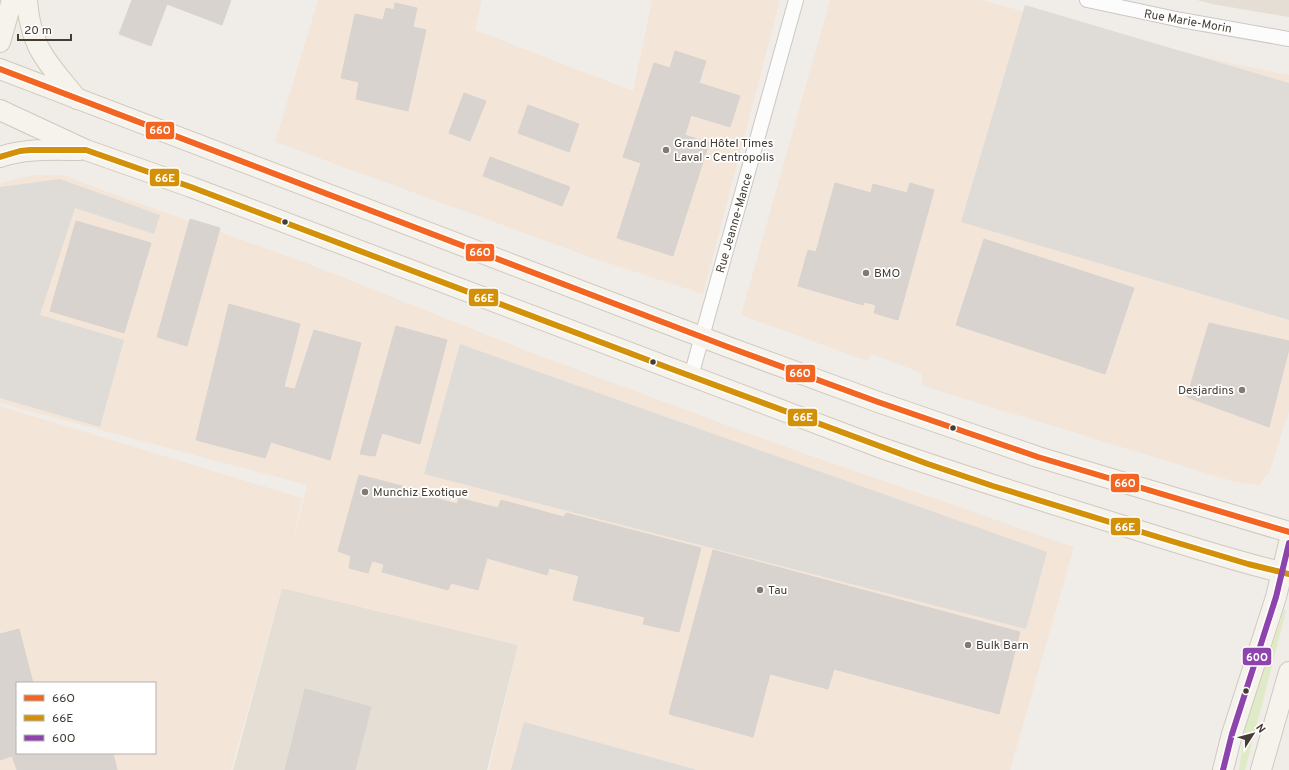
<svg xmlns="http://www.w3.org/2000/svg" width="1289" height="770" font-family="Overpass,sans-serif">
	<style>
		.residential { fill: #e4ded5 }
		.commercial { fill: #f3e6d9; fill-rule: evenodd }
		.green { fill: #dfeac6 }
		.parking { fill: #dfdbd7 }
		.building { fill: #d8d3cf; stroke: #d8d3ce }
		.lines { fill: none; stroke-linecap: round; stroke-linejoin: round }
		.street-casing { stroke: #ccc8c4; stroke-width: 16 }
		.secondary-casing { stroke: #cfc9be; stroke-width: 22 }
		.street { stroke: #fdfcfc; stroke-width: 14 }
		.secondary { stroke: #f6f3ed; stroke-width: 20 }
		.bus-1-casing { stroke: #fff; stroke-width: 9 }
		.bus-2-casing { stroke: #fff; stroke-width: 9 }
		.bus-3-casing { stroke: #fff; stroke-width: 9 }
		.bus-1 { stroke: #f26522; stroke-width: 6 }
		.bus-2 { stroke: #d3910a; stroke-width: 6 }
		.bus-3 { stroke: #8e44ad; stroke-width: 6 }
		.poi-dot { fill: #817a73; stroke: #fff; stroke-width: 1.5 }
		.bus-dot { fill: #453d34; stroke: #fff; stroke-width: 1.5 }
		.labels { text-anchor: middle; stroke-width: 3.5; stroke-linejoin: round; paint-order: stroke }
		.street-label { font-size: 12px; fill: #453d34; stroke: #fff }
		.poi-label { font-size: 12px; fill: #453d34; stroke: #fff; text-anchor: start }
		.line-badge { stroke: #fff; stroke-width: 1.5 }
		.badge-label { font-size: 11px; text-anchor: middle; font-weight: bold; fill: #fff }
	</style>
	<rect width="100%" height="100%" fill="#f0ece8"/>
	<path class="residential" d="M1197 0H1289V17L1212 4Z
		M282 588 518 645 487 770H233Z"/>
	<path class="commercial" d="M318 0H482L475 30 633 91 652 0H780L703 294 590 257 275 142Z
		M830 0H982L1069 24 1230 63 1289 75V411L1269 473 1259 485 1235 482 923 386 921 373 872 354 867 361 741 315Z
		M33 175H65L94 187 309 264 530 352 780 445 1074 547 1010 770H489L518 645 282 588 231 770H0V406L302 498 288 562 307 485 0 403V183ZM17 683H155V753H17Z"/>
	<path class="green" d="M1284 610 1286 611 1245 770H1239L1245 727Z"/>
	<path class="parking" d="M1025 5 1289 83V320L961 222Z
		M60 179 160 215 154 234 75 208 40 315 124 340 100 427 0 398V187Z
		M460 344 1047 552 1026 629 424 474Z
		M524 722 697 770H511Z"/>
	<path class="building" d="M132 0H231L222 25 167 4 151 46 119 34Z
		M395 3 417 8 413 27 426 30 408 111 356 99 359 82 341 78 355 14 383 20 386 8 394 10Z
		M675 51 706 61 699 83 740 96 730 127 691 115 685 135 709 143 673 256 617 238 641 163 623 157 654 63 670 68Z
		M464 93 486 101 470 141 449 133Z
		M528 105 579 124 569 152 518 133Z
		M490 157 570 187 562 206 483 176Z
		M835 183 871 193 873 184 907 193 910 183 934 190 898 320 874 313 876 305 864 302 863 305 798 286 808 250 816 252Z
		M190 219 220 228 187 346 157 337Z
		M76 221 151 243 124 333 50 311Z
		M984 239 1134 288 1105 374 956 325Z
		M229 304 300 324 284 387 295 389 314 330 361 343 330 460 271 442 265 458 196 440Z
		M1209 323 1289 341V349L1269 427 1187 397Z
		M396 326 447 340 420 444 382 433 375 456 360 454Z
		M359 475 406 487 405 490 457 504 459 498 498 508 501 500 564 517 566 513 701 548 679 632 643 624 645 617 573 600 579 576 549 568 547 575 487 558 478 590 451 583 448 590 382 572 384 564 372 561 368 573 349 568 351 556 338 551Z
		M713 550 1020 632 999 714 834 669 828 689 770 674 753 737 669 714Z
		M19 629 33 683H17V753H113L117 770H17L12 756 0 760V634Z
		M305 689 371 707 355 770H285Z"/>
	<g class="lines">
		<defs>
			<path id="street" d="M1087 0 1181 20 1289 39
				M691 376 796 0"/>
			<path id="secondary" d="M27 0C28 16 31 31 38 46 47 65 64 82 77 99
				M0 42 12 0
				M0 69 728 347 878 402 1038 457 1289 532
				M0 110 86 150 191 187 879 447C960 475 1042 501 1124 526 1179 543 1233 561 1289 574
				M0 157C26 148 53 150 80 150
				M1223 770 1232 734 1276 597 1289 543
				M1261 770 1289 672"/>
		</defs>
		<use href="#street" class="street-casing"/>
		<use href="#secondary" class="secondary-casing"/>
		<use href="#street" class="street"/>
		<use href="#secondary" class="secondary"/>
		<defs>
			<path id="bus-1" d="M0 69 728 347 878 402 1038 457 1289 532"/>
			<path id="bus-2" d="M0 157 20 151 30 150H86L191 187 669 368 928 464 993 486 1158 537 1248 564 1289 574"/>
			<path id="bus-3" d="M1223 770 1232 734 1276 597 1289 543"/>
		</defs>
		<use href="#bus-1" class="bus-1-casing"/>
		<use href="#bus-2" class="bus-2-casing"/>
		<use href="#bus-3" class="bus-3-casing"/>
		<use href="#bus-1" class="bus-1"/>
		<use href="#bus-2" class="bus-2"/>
		<use href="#bus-3" class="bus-3"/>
	</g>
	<g class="poi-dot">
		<circle cx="666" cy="150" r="4"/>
		<circle cx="866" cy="273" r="4"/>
		<circle cx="1242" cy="390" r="4"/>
		<circle cx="365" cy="492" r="4"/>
		<circle cx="760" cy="590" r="4"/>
		<circle cx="968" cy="645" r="4"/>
	</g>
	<g class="bus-dot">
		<circle cx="285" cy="222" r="3.5"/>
		<circle cx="653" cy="362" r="3.5"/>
		<circle cx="953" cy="428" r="3.5"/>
		<circle cx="1246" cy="691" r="3.5"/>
	</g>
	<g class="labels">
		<g class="street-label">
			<text transform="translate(1188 21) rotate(10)" y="4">Rue Marie-Morin</text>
			<text transform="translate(734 223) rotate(-74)" y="4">Rue Jeanne-Mance</text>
		</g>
		<g class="poi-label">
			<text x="674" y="147">Grand Hôtel Times<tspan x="674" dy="14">Laval - Centropolis</tspan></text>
			<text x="874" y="277">BMO</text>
			<text x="1234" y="394" text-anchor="end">Desjardins</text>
			<text x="373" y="496">Munchiz Exotique</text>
			<text x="768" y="594">Tau</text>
			<text x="976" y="649">Bulk Barn</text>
		</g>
	</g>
	<g class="line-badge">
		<rect x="145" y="121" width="30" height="19" rx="4" fill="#f26522"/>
		<rect x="149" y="168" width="31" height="19" rx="4" fill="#d3910a"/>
		<rect x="465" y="243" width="30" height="19" rx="4" fill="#f26522"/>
		<rect x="468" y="288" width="31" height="19" rx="4" fill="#d3910a"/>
		<rect x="785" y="364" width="31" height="19" rx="4" fill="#f26522"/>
		<rect x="787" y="408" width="31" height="19" rx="4" fill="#d3910a"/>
		<rect x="1110" y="473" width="30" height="20" rx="4" fill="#f26522"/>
		<rect x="1110" y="517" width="31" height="19" rx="4" fill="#d3910a"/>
		<rect x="1242" y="647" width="30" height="19" rx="4" fill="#8e44ad"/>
	</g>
	<g class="badge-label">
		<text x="160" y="134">66O</text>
		<text x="165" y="182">66E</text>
		<text x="480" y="256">66O</text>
		<text x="484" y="302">66E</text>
		<text x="800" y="377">66O</text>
		<text x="803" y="421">66E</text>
		<text x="1125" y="487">66O</text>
		<text x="1125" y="531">66E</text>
		<text x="1257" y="661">60O</text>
	</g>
	<rect x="16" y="682" width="140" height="72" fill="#ffffff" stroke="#b5b1ae"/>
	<rect x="24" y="695" width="20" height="6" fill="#f26522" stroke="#b5b1ae"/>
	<text x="52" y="702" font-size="12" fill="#453d34">66O</text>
	<rect x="24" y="715" width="20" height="6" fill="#d3910a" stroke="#b5b1ae"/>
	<text x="52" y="722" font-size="12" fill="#453d34">66E</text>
	<rect x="24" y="735" width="20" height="6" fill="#8e44ad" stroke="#b5b1ae"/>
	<text x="52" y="742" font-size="12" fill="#453d34">60O</text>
	<g transform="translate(1253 734) rotate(54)" stroke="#ffffff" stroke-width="3" paint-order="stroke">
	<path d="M0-3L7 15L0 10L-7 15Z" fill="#453d34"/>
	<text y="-6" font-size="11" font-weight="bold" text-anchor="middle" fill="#453d34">N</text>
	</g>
	<path d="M18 34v6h53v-6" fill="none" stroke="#453d34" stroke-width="2"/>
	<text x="24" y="34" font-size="12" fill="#453d34" stroke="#ffffff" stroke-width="3" paint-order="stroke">20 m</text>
</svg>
